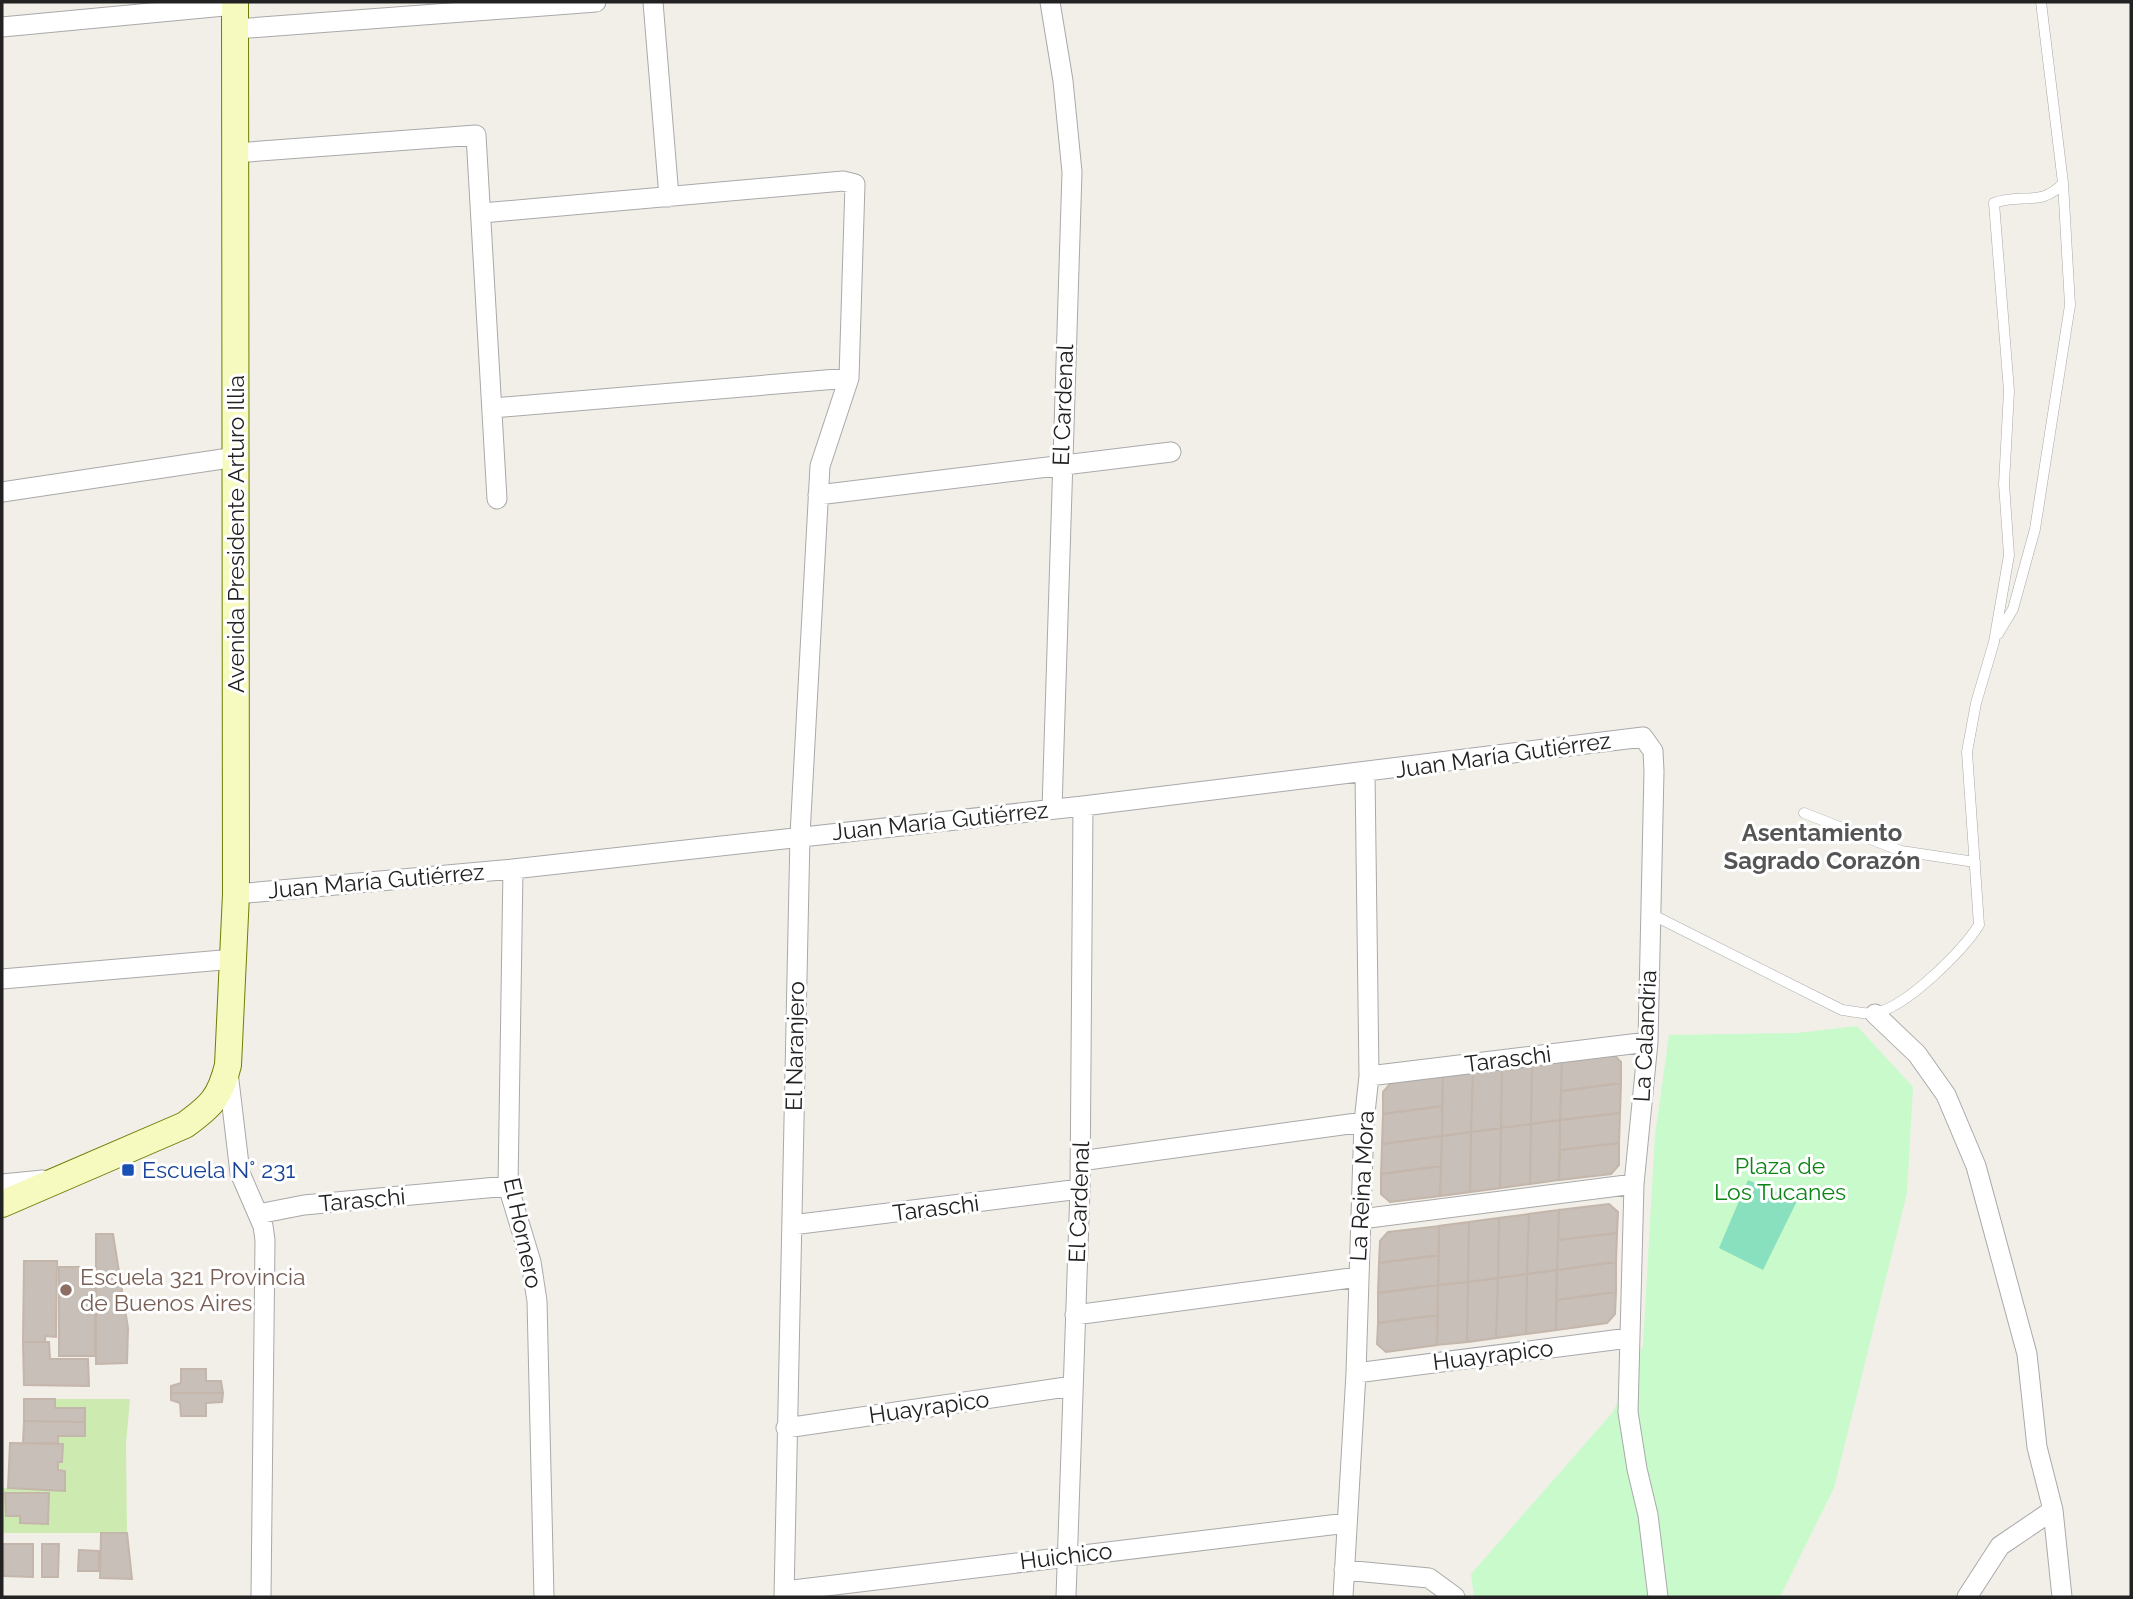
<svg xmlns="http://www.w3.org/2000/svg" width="2133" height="1599" font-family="Raleway,sans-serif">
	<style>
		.grass { fill: #cdebb0 }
		.park { fill: #c8facc }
		.pitch { fill: #88e0be }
		.building { fill: #c7bfb8; stroke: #c4b6ab; stroke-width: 2 }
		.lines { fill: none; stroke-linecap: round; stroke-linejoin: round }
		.lane-casing { stroke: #a9a9a9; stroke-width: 11 }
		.street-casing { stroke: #a9a9a9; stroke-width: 21 }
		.secondary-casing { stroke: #707d05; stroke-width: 28 }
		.lane { stroke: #fff; stroke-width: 10 }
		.street { stroke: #fff; stroke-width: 19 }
		.secondary { stroke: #f7fabf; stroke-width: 26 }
		.transit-dot { fill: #1a4fb4; stroke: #fff; stroke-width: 2.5 }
		.education-dot { fill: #8d6e63; stroke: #fff; stroke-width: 2.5 }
		.labels { text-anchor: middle; stroke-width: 6; stroke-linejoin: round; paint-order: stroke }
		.street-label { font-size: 23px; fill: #222; stroke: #fff }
		.park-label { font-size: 23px; fill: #0c8416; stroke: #fff }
		.transit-label { font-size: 23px; fill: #164399; stroke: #fff; text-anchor: start }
		.education-label { font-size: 23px; fill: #785e54; stroke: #fff; text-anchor: start }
		.neighbourhood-label { font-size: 24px; font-weight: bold; fill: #555; stroke: #fff }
	</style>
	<rect width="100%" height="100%" fill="#f2efe9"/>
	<path class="grass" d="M55 1399H130L126 1444 127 1533H2V1488L64 1491 58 1462H62L63 1444 58 1443V1436H85V1408H55Z"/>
	<path class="park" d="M1857 1026 1913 1087 1907 1193 1834 1488 1780 1597H1474L1471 1574 1613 1412 1643 1345 1655 1135 1669 1035 1797 1033Z"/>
	<path class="pitch" d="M1748 1180 1797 1201 1763 1270 1719 1248Z"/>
	<path class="building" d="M1613 1054 1621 1062V1083L1561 1091 1562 1061Z
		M1562 1061 1560 1120 1531 1124 1532 1065Z
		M1532 1065 1531 1124 1501 1128 1502 1069Z
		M1502 1069 1501 1128 1471 1132 1473 1072Z
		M1473 1072 1471 1132 1442 1136 1443 1076Z
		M1443 1076 1442 1106 1383 1114V1092L1391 1083Z
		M1621 1083 1620 1113 1560 1120 1561 1091Z
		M1442 1106V1136L1382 1144 1383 1114Z
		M1620 1113 1619 1143 1560 1150V1120Z
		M1560 1120 1559 1180 1530 1184 1531 1124Z
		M1531 1124 1530 1184 1500 1188 1501 1128Z
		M1501 1128 1500 1188 1470 1192 1471 1132Z
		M1471 1132 1470 1192 1440 1196 1442 1136Z
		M1442 1136 1441 1166 1381 1174 1382 1144Z
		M1619 1143V1165L1611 1174 1559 1180 1560 1150Z
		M1441 1166 1440 1196 1390 1202 1381 1194V1174Z
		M1609 1204 1618 1212 1617 1233 1558 1240 1559 1210Z
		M1559 1210 1557 1270 1527 1274 1529 1214Z
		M1529 1214 1527 1274 1498 1278 1499 1218Z
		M1499 1218 1498 1278 1468 1282 1469 1222Z
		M1469 1222 1468 1282 1438 1285 1439 1226Z
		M1439 1226V1255L1379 1263 1380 1241 1388 1232Z
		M1617 1233 1616 1262 1557 1270 1558 1240Z
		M96 1234H113L128 1328 127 1363 96 1364Z
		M1439 1255 1438 1285 1378 1293 1379 1263Z
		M24 1261H57L56 1337 45 1336V1342H23Z
		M1616 1262V1292L1556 1300 1557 1270Z
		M59 1267H95V1356H59Z
		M1557 1270 1556 1330 1526 1334 1527 1274Z
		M1527 1274 1526 1334 1496 1338 1498 1278Z
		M1498 1278 1496 1338 1467 1342 1468 1282Z
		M1468 1282 1467 1342 1437 1345 1438 1285Z
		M1438 1285V1315L1378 1323V1293Z
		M1616 1292 1615 1314 1607 1323 1556 1330V1300Z
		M1438 1315 1437 1345 1386 1352 1377 1344 1378 1323Z
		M23 1342H49L50 1359H88L89 1386 24 1385Z
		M181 1369H206V1381H221L223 1393H171V1386L181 1383Z
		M171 1393H223L222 1402 206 1403V1416H181L180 1403 171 1400Z
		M24 1399H55V1408H85V1422L24 1421Z
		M24 1421 85 1422V1436H58V1443H23Z
		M10 1443 63 1444 62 1462H58V1470L65 1471V1491L8 1488Z
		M5 1493H49L48 1524 20 1523V1516H6Z
		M101 1533H127L132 1579 100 1578Z
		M3 1544H33V1577L4 1576Z
		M42 1544H59L58 1577H42Z
		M79 1550 99 1551V1571H78Z"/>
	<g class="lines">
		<defs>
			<path id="lane" d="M1998 634 2013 609 2035 529 2070 305 2063 183
				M1804 813 1901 851 1975 862
				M1651 914 1842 1010C1852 1011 1866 1015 1875 1013 1907 1007 1962 951 1979 925L1967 752 1976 703 1994 642 2009 555 2004 484 2009 391 1994 203C2022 193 2042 207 2063 183L2041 2"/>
			<path id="street" d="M653 2 669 197
				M1050 2 1063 81 1072 172 1052 809
				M2 27 235 5
				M236 29 596 2
				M235 153 476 135 497 499
				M482 213 843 181 855 184 849 378 820 466 800 835 784 1597
				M493 408 849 378
				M2 492 236 457
				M818 495 1171 452
				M513 869 508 1186 531 1262 537 1301 544 1597
				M236 894 513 869 1083 806 1643 737 1653 751 1654 771 1648 1042 1634 1184 1628 1412 1637 1469 1648 1515 1658 1597
				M2 979 234 959
				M1875 1014 1917 1054 1946 1095 1976 1166 2027 1354 2037 1447 2053 1510 2062 1597
				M228 1072 240 1173 263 1226 265 1240 261 1597
				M1369 1076 1648 1042
				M1080 1161 1364 1122
				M2 1184 43 1180
				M258 1214 304 1205 508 1186
				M1361 1219 1634 1184
				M792 1225 1080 1189
				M1075 1315 1358 1277
				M1356 1373 1629 1338
				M786 1428 1073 1386
				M1344 1570 1429 1578 1455 1597
				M785 1591 1347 1523
				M1066 1597 1080 1189 1083 806
				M1343 1597 1356 1373 1364 1122 1369 1076 1365 774
				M1967 1597 2000 1546 2053 1510"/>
			<path id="secondary" d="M2 1204 185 1125C211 1106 220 1098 228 1065L236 894 235 2"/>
		</defs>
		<use href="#lane" class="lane-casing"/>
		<use href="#street" class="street-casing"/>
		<use href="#secondary" class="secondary-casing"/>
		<use href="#lane" class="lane"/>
		<use href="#street" class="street"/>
		<use href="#secondary" class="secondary"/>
	</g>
	<rect class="transit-dot" x="121" y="1163" width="14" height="14" rx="3.5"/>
	<circle class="education-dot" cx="66" cy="1290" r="7"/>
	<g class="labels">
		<g class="street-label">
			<text transform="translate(1063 405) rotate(-88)" y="8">El Cardenal</text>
			<text transform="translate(236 534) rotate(-90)" y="8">Avenida Presidente Arturo Illia</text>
			<text transform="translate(1503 755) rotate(-8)" y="8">Juan María Gutiérrez</text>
			<text transform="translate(940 821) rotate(-6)" y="8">Juan María Gutiérrez</text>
			<text transform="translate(376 881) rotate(-5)" y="8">Juan María Gutiérrez</text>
			<text transform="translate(1645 1036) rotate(-87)" y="8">La Calandria</text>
			<text transform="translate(795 1046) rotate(-89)" y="8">El Naranjero</text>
			<text transform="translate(1508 1059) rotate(-7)" y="8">Taraschi</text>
			<text transform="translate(1362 1186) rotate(-87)" y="8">La Reina Mora</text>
			<text transform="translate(362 1200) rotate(-5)" y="8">Taraschi</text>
			<text transform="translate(1079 1202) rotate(-88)" y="8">El Cardenal</text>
			<text transform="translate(936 1208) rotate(-7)" y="8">Taraschi</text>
			<text transform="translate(523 1233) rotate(78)" y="8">El Hornero</text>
			<text transform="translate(1493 1355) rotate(-7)" y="8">Huayrapico</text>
			<text transform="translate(929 1407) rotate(-8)" y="8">Huayrapico</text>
			<text transform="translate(1066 1556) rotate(-7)" y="8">Huichico</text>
		</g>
		<g class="park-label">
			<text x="1780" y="1174">Plaza de<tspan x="1780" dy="26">Los Tucanes</tspan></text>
		</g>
		<g class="transit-label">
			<text x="142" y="1178">Escuela N° 231</text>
		</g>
		<g class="education-label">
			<text x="80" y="1285">Escuela 321 Provincia<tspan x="80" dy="26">de Buenos Aires</tspan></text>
		</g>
		<g class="neighbourhood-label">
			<text x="1822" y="841">Asentamiento<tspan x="1822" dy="28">Sagrado Corazón</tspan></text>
		</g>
	</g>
	<rect width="2133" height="1599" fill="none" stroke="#222222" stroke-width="7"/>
</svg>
